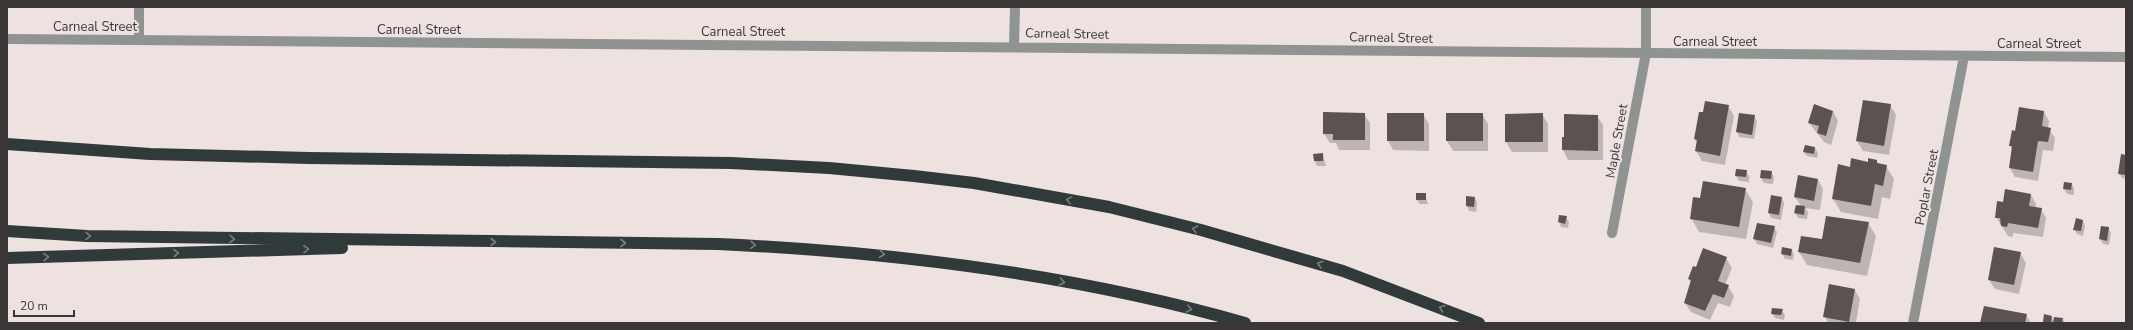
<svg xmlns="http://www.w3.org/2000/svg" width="2133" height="330" font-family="'Nunito Sans',sans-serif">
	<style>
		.shadow { fill: #0003 }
		.building { fill: #5b5251 }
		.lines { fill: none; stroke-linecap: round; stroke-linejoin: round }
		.minor { stroke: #8f9493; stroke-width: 10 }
		.highway { stroke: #313a3a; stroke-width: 12 }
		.oneway { stroke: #7d7d7d }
		.labels { text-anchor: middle; stroke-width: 4; stroke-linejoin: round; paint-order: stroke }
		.street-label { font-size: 13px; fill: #3b3636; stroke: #eee2e1 }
	</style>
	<rect width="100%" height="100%" fill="#eee2e1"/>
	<path class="shadow" d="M1890 105 1896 115 1889 155 1863 151 1857 141Z
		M1728 106 1734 116 1725 165 1702 161 1696 151 1697 143 1695 139Z
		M1833 111 1838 121 1831 145 1824 142 1809 123Z
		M2044 112 2049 121 2048 128 2055 138 2053 151 2043 150 2038 181 2015 177 2010 168 2013 150 2010 146 2016 132Z
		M1364 114 1370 123V150H1339L1336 143H1330L1324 134Z
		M1423 114 1429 124V151L1393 150 1388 141Z
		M1482 114 1488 124V151H1453L1447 141Z
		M1542 114 1548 124V152H1512L1506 142Z
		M1740 114 1754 116 1757 121 1754 139 1739 137 1737 132Z
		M1597 116 1603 125V160H1568L1563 150Z
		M1805 146 1815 148 1818 153 1817 158 1807 156 1804 152Z
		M1323 154 1326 166H1317L1315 161Z
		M2126 156V179L2122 178 2119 173Z
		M1877 161 1879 165 1886 166 1894 179 1890 199 1882 197 1878 219 1841 212 1833 199 1851 168Z
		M1746 171 1749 176V182L1739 181 1736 176Z
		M1771 172 1774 177 1773 184 1764 183 1761 178Z
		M1818 180 1823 189 1820 210 1805 208 1808 212 1807 219 1798 218 1795 213 1801 206 1795 197Z
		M2064 183 2072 184 2074 189V195L2067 194 2064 189Z
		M1745 189 1753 202 1746 239 1699 232 1691 218 1701 200Z
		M1425 194 1428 204H1420L1417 200Z
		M2031 195 2036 204V208L2041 209 2046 218 2043 237 2013 233V237L2008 236 1996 217 2004 203Z
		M1772 196 1782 198 1784 203 1781 220 1771 218 1769 213Z
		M1467 197H1474L1477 202 1476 212 1469 211 1467 206Z
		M1560 216 1566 217 1569 222 1568 228 1561 227 1559 222Z
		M2083 221 2085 226 2083 236 2077 234 2074 229Z
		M1868 223 1876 236 1867 276 1807 265 1799 252 1802 237 1823 240Z
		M1758 224 1774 227 1777 232 1773 248 1757 244 1754 239Z
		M2108 228 2111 233 2109 245 2103 244 2100 239Z
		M1792 250 1794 255 1793 260 1785 259 1782 254Z
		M2020 253 2026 263 2019 294 1995 289 1989 280Z
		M1726 258 1732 268 1725 285 1728 286 1734 296 1730 307 1718 303 1710 320 1691 312 1685 303 1691 283 1689 279 1697 268Z
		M1855 290 1860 299 1856 323H1828L1825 317Z
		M1782 310 1785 315 1784 320 1775 318 1772 313Z
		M2026 315 2031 323H1981Z
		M2052 317 2054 322 2063 319 2065 323H2045Z"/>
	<path class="building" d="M1863 100 1891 104 1884 146 1856 141Z
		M1705 101 1729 105 1720 156 1695 151 1697 140 1694 139 1699 112H1703Z
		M1814 104 1833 111 1826 136 1817 133 1819 126 1808 123Z
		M2019 107 2044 111 2042 126 2051 128 2048 142 2038 141 2033 172 2009 168 2012 146H2009L2012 130 2015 131Z
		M1323 112 1365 113V140H1333V134H1323Z
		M1387 113H1424V141H1387Z
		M1446 113H1483V141H1446Z
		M1543 113V142H1505V114Z
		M1739 113 1755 115 1752 135 1736 132Z
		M1564 114 1598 115V151L1562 150V137H1564Z
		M1805 145 1815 147 1814 154 1803 152Z
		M1323 153V161H1314L1313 154Z
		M2121 154 2126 155V175L2118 174Z
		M1851 158 1868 162V158L1877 160V163L1887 165 1883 186 1875 184 1871 206 1832 199 1838 164 1850 167Z
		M1736 169 1747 170 1746 177 1735 176Z
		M1761 170 1772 171 1771 179 1760 178Z
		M1798 175 1818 179 1814 201 1794 197Z
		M1703 181 1746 188 1739 227 1690 219 1693 197 1700 198Z
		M2064 182 2072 183 2071 190 2063 189Z
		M2005 189 2031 194 2029 206 2042 208 2038 228 2008 223 2007 227 2001 226 2000 218H1995L1997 201 2003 202Z
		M1416 193H1426V200H1416Z
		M1771 195 1782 197 1779 215 1768 213Z
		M1466 196 1475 197 1474 207 1466 206Z
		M1796 205 1805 206 1804 215 1794 213Z
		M1559 215 1567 216 1565 224 1558 222Z
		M1826 216 1869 222 1860 263 1798 252 1801 236 1822 239Z
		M2076 218 2083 220 2081 231 2073 230Z
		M1757 223 1775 226 1771 243 1753 239Z
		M2101 226 2109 227 2107 241 2099 239Z
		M1782 247 1792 249 1791 256 1781 254Z
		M1994 247 2021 252 2014 285 1988 280Z
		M1703 248 1727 257 1718 281 1729 285 1724 298 1713 294 1705 311 1684 303 1691 280 1688 279 1693 266 1696 267Z
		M1829 284 1855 289 1849 322 1823 317Z
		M1984 306 2027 314 2025 323H1980Z
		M1772 308 1783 309 1781 315 1771 314Z
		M2044 314 2052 316 2051 323 2043 322Z
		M2054 317 2063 318 2062 323H2053Z"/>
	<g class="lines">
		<path class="minor" d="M7 39 2126 57
			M139 40V7
			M1014 46 1015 7
			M1612 233 1646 53V7
			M1913 323 1964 56"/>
		<path class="highway" d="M7 144 150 154 309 158 731 163 829 168 914 176 974 183 1109 207 1201 230 1343 271 1479 323
			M7 231 87 236 718 244C896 252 1074 274 1245 323
			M7 258 342 248"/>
	</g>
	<defs><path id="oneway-chevron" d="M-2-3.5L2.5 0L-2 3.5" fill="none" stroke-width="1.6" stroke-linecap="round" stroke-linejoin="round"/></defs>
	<g class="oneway">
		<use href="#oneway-chevron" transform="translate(1069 200) rotate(-170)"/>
		<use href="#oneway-chevron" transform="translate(1195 229) rotate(-166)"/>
		<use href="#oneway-chevron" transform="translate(88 236) rotate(2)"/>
		<use href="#oneway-chevron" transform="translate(232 239) rotate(1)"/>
		<use href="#oneway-chevron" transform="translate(493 242)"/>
		<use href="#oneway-chevron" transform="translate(623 243)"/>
		<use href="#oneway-chevron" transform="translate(753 245) rotate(3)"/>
		<use href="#oneway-chevron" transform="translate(306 249) rotate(-2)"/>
		<use href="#oneway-chevron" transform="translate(176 253) rotate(-2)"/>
		<use href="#oneway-chevron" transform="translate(882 254) rotate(6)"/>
		<use href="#oneway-chevron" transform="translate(46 257) rotate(-2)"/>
		<use href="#oneway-chevron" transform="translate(1320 264) rotate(-163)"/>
		<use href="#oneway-chevron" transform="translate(1062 282) rotate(11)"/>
		<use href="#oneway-chevron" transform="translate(1442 308) rotate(-158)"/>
		<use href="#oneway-chevron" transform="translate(1189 309) rotate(14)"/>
	</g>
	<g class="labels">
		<g class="street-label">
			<text x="95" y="31">Carneal Street</text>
			<text x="419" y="34">Carneal Street</text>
			<text x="743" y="36">Carneal Street</text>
			<text transform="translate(1067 33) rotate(1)" y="5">Carneal Street</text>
			<text transform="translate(1391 37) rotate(1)" y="5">Carneal Street</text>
			<text x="1715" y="46">Carneal Street</text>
			<text x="2039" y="48">Carneal Street</text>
			<text transform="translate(1616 141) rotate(-80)" y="5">Maple Street</text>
			<text transform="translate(1926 187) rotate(-79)" y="5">Poplar Street</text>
		</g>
	</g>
	<rect width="2133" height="330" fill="none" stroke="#3b3636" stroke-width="16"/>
	<path d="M14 310v6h60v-6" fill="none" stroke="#3b3636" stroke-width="2"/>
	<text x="20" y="310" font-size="12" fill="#3b3636" stroke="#eee2e1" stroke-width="3" paint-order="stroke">20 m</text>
</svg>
